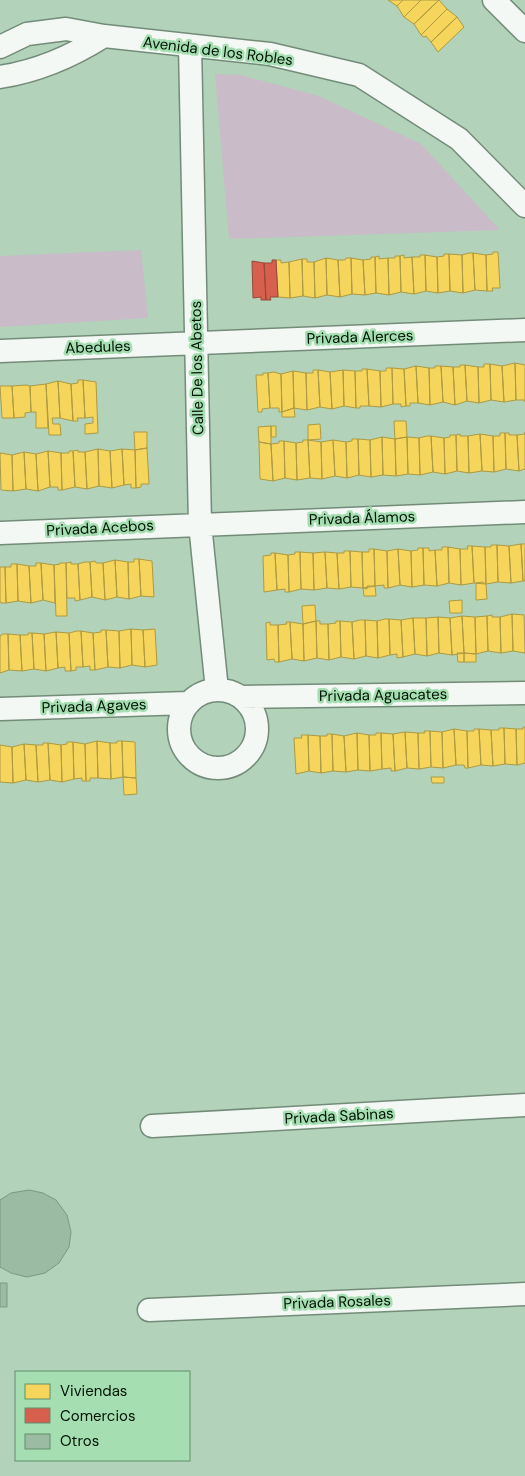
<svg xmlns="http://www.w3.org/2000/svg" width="525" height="1476" font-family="'DM Sans',sans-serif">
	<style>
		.green { fill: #c9bbc8 }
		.homes { fill: #f6d55c; stroke: #ac9a42 }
		.shops { fill: #d6604d; stroke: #964937 }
		.building { fill: #9bbca3; stroke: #7e9784 }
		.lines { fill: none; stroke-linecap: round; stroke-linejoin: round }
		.minor-casing { stroke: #738c79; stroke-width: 25 }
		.minor { stroke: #f3f8f4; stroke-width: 22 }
		.labels { text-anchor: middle; stroke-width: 5; stroke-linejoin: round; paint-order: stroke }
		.street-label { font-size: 15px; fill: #001204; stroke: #a5dfb1 }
	</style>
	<rect width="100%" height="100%" fill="#b2d2b9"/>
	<path class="green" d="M215 74 240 75 319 96 421 144 500 230 229 239Z
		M141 250 148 318 0 327V256Z"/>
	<path class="homes" d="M388 0H403L397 6Z
		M403 0H421L404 17 397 6Z
		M421 0H439L414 24 404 17Z
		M439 0 447 9 421 35 414 24Z
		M447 9 457 17 431 42 426 36 424 37 421 35Z
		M457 17 464 27 438 52 431 42Z
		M493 252H498L500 288H492L493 291H487L486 255 493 254Z
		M469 253H473L475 290 463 293 462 255Z
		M473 253 486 255 487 291 475 290Z
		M444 254H449L450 291 438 293 437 257 444 256Z
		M449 254 462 255 463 293 450 291Z
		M404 255V258L412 257 414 294 401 292 400 256Z
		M420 255H425L426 291 414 294 412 257H420Z
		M425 255 437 257 438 293 426 291Z
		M379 256V259L388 258 389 295 376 293 375 257Z
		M395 256H400L401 292 389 295 388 258H395Z
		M371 257H375L376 293 365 295 363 260 371 259Z
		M326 258 338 260 340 297 327 295Z
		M326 258 327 295 315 298 314 262Z
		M346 258H351L352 294 340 297 338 260H345Z
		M351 258 363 260 365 295 352 294Z
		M302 259H307V262H314L315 298 303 296Z
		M302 259 303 296 290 298 289 262Z
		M276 260H281V263L289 262 290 298 278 297Z
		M515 363 525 365V402L524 400H516Z
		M515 363 516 400 504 402 502 366Z
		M484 364H490L491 400 479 403 478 367H484Z
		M490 364 502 366 504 402 491 400Z
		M460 365H465L467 401 455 405 453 367H460Z
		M465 365 478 367 479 403 467 401Z
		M416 366 429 368 430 405 418 403Z
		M416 366 418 403H410V406H406L404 369Z
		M435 366H441L443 402 430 405 429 368H435Z
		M441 366 453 367 455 405 443 402Z
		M386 368H392L393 404 381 407 380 371H386Z
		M392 368 404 369 406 406 401 407V404H393Z
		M362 369H367L369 406H360V408H356L355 371H362Z
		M367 369 380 371 381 407 369 406Z
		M313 370H318L320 407 307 410 306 373H313Z
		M318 370 330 372 332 409 320 407Z
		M343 370 355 371 356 408 344 406Z
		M343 370 344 406 332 409 330 372Z
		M293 371 306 373 307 410 294 408Z
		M293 371 294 408 282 412 281 374Z
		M274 372 281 374 282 412H279V408H270L268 373Z
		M263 373H268L270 408 262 409V412H258L256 375H263Z
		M78 380H83L85 418H77L78 421H73L71 384 78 383Z
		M83 380 96 382 98 433 85 434V424L93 423V417L85 418Z
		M58 381 71 384 73 421 60 418Z
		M58 381 60 418H52L53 424H60L61 435H49L46 384Z
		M46 384 48 428H36V412H31L30 386Z
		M26 385 30 386 31 412 25 413V417L14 418 12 386Z
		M0 386H12L14 418H2Z
		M294 408 295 417H282V412Z
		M394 421H406L407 437 395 439Z
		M320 424 321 439 308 440V425Z
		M271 426H276V437H271Z
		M271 426V444L259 442 258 427Z
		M134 432H147V448L135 450Z
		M525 432V469L519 471 517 435 525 434Z
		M500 433H505L506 469 494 472 493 436H500Z
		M505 433H509V435H517L519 471 506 469Z
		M460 434V436H468L469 473 457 471 456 435Z
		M480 434 493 436 494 472 482 471Z
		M480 434 482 471 469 473 468 436Z
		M450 435H456L457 471 445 474 444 438 450 437Z
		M427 436H431L433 472 420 475 419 438Z
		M431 436 444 438 445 474 433 472Z
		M382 437 395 439 396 476 383 475Z
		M382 437 383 475 371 477 370 440Z
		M407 437 419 438 420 475 408 474Z
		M407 437 408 474 396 476 395 439Z
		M352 439H358L359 475 347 478 346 442 352 441Z
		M358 439 370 440 371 477 359 475Z
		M303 440H308L310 478 297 480 296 443 303 442Z
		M308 440 321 442 322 479 310 478Z
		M333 440 346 442 347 478 335 476Z
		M333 440 335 476 322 479 321 442Z
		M279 441H284L285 478 273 481 271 444 279 443Z
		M284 441 296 443 297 480 285 478Z
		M259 442 271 444 273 481 260 479Z
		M147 448 149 484H141V487L136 488 135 450Z
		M98 449 110 451 112 488 99 486Z
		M98 449 99 486 87 489 85 452Z
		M122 449 135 450 136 488H131V484L124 485Z
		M122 449 124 485 112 488 110 451Z
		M78 450V452H85L87 489 75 487 73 451Z
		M48 451 61 453 62 490H58V487H50Z
		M48 451 50 487 38 491 36 454Z
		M69 451H73L75 487 62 490 61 453H69Z
		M24 452 36 454 38 491 26 489Z
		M24 452 26 489 13 491 12 455Z
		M0 453 12 455 13 491 1 490Z
		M521 544H525V581H523Z
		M521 544 523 581 511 583 509 546Z
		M491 545H497L498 582 486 584 485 547H491Z
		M497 545 509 546 511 583 498 582Z
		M467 546H472L474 583 461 585 460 549H468Z
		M472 546 485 547 486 584 474 583Z
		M442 547H448L449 583 437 586 435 550H442Z
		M448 547 460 549 461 585 449 583Z
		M418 548H423L424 585 412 587 411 551 418 550Z
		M423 548H429V551L435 550 437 586 424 585Z
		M369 549H374L375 586 363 588 362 552H369Z
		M374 549 387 551 388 588H384V585L375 586Z
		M398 549 411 551 412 587 400 585Z
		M398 549 400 585 388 588 387 551Z
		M344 551H350L351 587 339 589 337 553H344Z
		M350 551 362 552 363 588 351 587Z
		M295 552H300L301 589 289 592 288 555 295 554Z
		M300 552 313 553 314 590 301 589Z
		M325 552 337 553 339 589 327 588Z
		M325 552 327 588 314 590 313 553Z
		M271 553H275L277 590 264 592 263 556 271 555Z
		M275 553 288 555 289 592H285V589L277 590Z
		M134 559H139L141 596 129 599 128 562H134Z
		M139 559 152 561 154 597 141 596Z
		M115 560 128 562 129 599 117 597Z
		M115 560 117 597 105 600 103 563Z
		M95 561 96 563H103L105 600 92 597 90 562Z
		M71 562V564H78L80 600 75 601V598H67L66 563Z
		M85 562H90L92 597 80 600 78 564Z
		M36 563H41L43 600 31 603 29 566H36Z
		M41 563 54 565 55 603 43 600Z
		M60 563H66L67 616H56L54 565 60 564Z
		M11 564H17L18 601 6 603 5 567H11Z
		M17 564 29 566 31 603 18 601Z
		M0 567H5L6 603H1L0 601Z
		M482 582 486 584 487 599 476 600V583Z
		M367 586H375L376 596H364L363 588 367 589Z
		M462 600V613H450L449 601Z
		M315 605 316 621 303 624 302 606Z
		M512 614 524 615 525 653 513 651Z
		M512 614 513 651 501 653 500 617Z
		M492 615V617H500L501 653 488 651 487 616Z
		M462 616 475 617 476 654 464 653Z
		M462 616 464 653 452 655 450 618Z
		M487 616 488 651 476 654 475 617Z
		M438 617 450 618 452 655 439 653Z
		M438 617 439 653 427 656 426 618Z
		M413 618H426L427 656 415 654Z
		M413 618 415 654 403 657 401 620Z
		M385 619H389L390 655 378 658 377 621Z
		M389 619 401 620 403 657 397 658V654L390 655Z
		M360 620H365L366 656 354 659 352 622Z
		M365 620 377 621 378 658 366 656Z
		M316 621H320V624H328L329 660 317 658Z
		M316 621 317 658 304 661 303 624Z
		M336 621H340L341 657 329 660 328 624 336 623Z
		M340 621 352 622 354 659 341 657Z
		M270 622V625H278L279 662H275L274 659 267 660 266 623Z
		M286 622H290L292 659 279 662 278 625 287 624Z
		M290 622 303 624 304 661 292 659Z
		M131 629 143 630 145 667 132 665Z
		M131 629 132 665 120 668 119 631Z
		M155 629 157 665 145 667 143 630Z
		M101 630H106L108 667 95 670 93 633 101 632Z
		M106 630 119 631 120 668 108 667Z
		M77 631H81L83 667H76V670L71 671 69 633Z
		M81 631 93 633 95 670H90V666L83 667Z
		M56 632 69 633 71 671H65V667L58 668Z
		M56 632 58 668 46 671 44 634Z
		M28 633H32L34 669 22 671 20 635H28Z
		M32 633 44 634 46 671 34 669Z
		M3 634H8L9 670 0 673V636Z
		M8 634 20 635 22 671 9 670Z
		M457 653H464V662H458Z
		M464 653 476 654V662H464Z
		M523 727H525V763L517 765 516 729H523Z
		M499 728H504L505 764 493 766 491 730H499Z
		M504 728 516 729 517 765 505 764Z
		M454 729 467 731 468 768H465L464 765H456Z
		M454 729 456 765 443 768 442 732Z
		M474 729H479L481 765 468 768 467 731H474Z
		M479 729 491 730 493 766 481 765Z
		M424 731H430L431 767 419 769 418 733H425Z
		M430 731 442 732 443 768 431 767Z
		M405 732 418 733 419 769 407 768Z
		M405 732 407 768 395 771 393 734Z
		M357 733 369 735 370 771 358 770Z
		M357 733 358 770 346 772 344 736Z
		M376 733H381L382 769 370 771 369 735H376Z
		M381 733 393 734 395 771H391V768L382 769Z
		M327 734H332L333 771 321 773 320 736H327Z
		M332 734 344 736 346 772 333 771Z
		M301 735H308L309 771 296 774 294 738H302Z
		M308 735 320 736 321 773 309 771Z
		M97 741 110 743 111 779 98 778Z
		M97 741 98 778H90V781H86L85 744Z
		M117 741H122L123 777 111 779 110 743H117Z
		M122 741 135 742 136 778 123 777Z
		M67 742H73L74 779 62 782 61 745 67 744Z
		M73 742 85 744 86 781H82V778L74 779Z
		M43 743H48L50 780 38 782 36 745H43Z
		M48 743 61 745 62 782 50 780Z
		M24 744 36 745 38 782 26 780Z
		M24 744 26 780 13 783 12 747Z
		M0 745 12 747 13 783 0 782Z
		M123 777 136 778 137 794 124 795Z
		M431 777H444V783H432Z"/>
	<path class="shops" d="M272 260H276L278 297H270L271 300H266L264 263H272Z
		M252 261 264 263 266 300H261V297L253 298Z"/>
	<path class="building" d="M29 1190 43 1193 56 1200 67 1215 71 1232 69 1247 59 1263 45 1273 27 1277 11 1273 0 1267V1200L11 1193Z
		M0 1283H7V1307H0Z"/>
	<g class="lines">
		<defs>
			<path id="minor" d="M494 0 525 31
				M190 46 200 524 217 690
				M0 47 27 34 66 29 104 36 270 54 359 75 459 139 525 206
				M0 77C39 71 71 57 104 36
				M0 351 525 330
				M0 533 525 512
				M179 729a39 39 0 1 1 78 0a39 39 0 1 1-78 0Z
				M241 697 525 693
				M0 709 188 703
				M152 1126 525 1105
				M149 1310 525 1294"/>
		</defs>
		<use href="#minor" class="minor-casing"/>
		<use href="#minor" class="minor"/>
	</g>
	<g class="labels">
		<g class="street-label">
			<text transform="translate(218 51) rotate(7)" y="5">Avenida de los Robles</text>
			<text transform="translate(360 337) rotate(-2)" y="5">Privada Alerces</text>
			<text transform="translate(98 347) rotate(-2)" y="5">Abedules</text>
			<text transform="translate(197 368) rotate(-91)" y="5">Calle De los Abetos</text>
			<text transform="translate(362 518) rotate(-2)" y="5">Privada Álamos</text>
			<text transform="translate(100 528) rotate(-3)" y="5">Privada Acebos</text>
			<text transform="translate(383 695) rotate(-1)" y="5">Privada Aguacates</text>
			<text transform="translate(94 706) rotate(-2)" y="5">Privada Agaves</text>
			<text transform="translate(339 1116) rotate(-3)" y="5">Privada Sabinas</text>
			<text transform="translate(337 1302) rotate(-2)" y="5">Privada Rosales</text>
		</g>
	</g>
	<rect x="15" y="1371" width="175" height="90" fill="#a5dfb1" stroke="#638d6c"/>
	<rect x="25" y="1384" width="25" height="15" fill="#f6d55c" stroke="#638d6c"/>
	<text x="60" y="1396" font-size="15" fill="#001204">Viviendas</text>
	<rect x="25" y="1408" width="25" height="15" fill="#d6604d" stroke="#638d6c"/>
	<text x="60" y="1421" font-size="15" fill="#001204">Comercios</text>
	<rect x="25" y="1434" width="25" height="15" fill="#9bbca3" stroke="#638d6c"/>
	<text x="60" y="1446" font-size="15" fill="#001204">Otros</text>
</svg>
